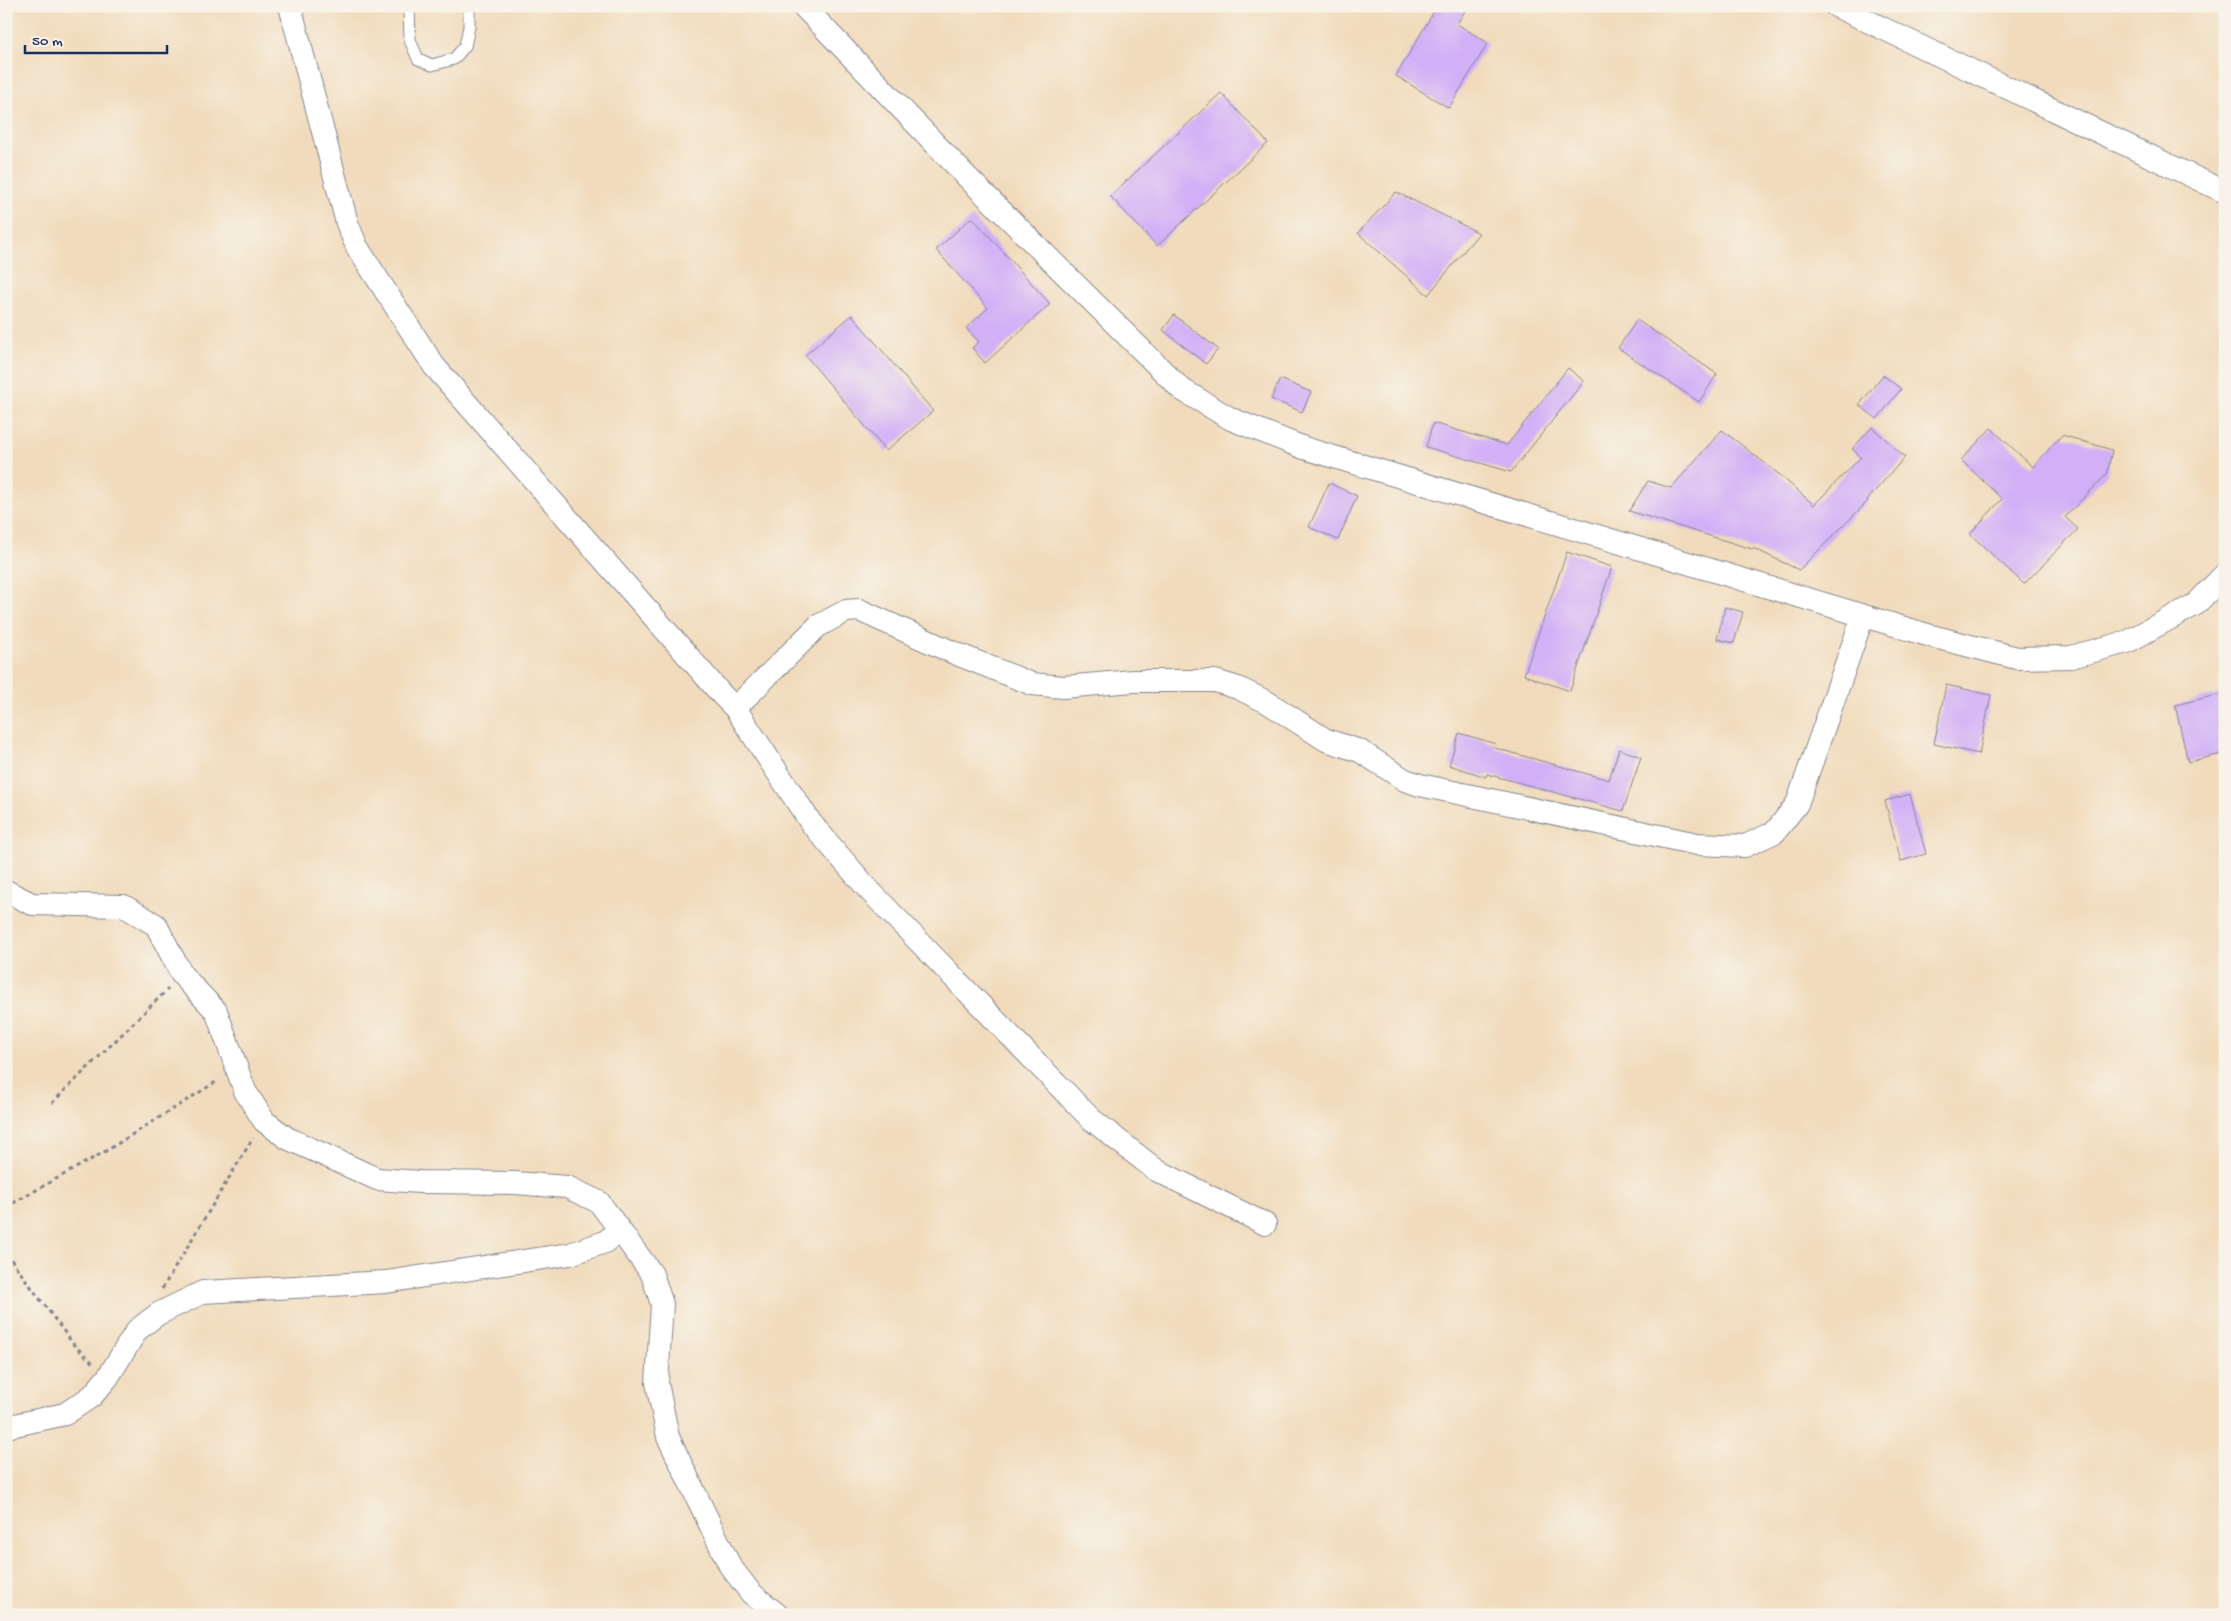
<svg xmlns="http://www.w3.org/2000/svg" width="2231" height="1621" font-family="'Gochi Hand',sans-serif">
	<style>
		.building { fill: #d2aff7 }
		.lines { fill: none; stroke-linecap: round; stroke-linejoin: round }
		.service-casing { stroke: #86858d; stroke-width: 13 }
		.minor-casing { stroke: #86858d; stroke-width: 24 }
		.path { stroke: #86858d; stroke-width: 3; stroke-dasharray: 4 4; stroke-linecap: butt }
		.service { stroke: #fff; stroke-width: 11 }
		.minor { stroke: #fff; stroke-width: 22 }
	</style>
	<rect width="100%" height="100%" fill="#f7f3e8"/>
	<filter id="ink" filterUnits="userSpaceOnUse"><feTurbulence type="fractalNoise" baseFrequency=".02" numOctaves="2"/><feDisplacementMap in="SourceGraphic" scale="10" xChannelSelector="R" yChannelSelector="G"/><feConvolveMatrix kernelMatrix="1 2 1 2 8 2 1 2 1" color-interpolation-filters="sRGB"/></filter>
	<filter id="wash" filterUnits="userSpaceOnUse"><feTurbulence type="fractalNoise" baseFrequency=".0096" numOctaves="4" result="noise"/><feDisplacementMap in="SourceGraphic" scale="20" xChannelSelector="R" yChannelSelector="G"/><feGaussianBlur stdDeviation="1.12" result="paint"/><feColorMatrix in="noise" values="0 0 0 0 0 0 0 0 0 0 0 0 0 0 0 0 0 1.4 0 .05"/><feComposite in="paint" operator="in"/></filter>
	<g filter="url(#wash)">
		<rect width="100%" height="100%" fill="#f1dbbc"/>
		<g id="blocks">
			<path class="building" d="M1437 6H1468L1457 24 1488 43 1449 108 1396 76Z
				M1221 93 1268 143 1157 246 1110 196Z
				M1396 192 1479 233 1428 295 1358 233Z
				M972 217 1050 304 985 363 972 348 979 342 966 328 988 308 936 250Z
				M852 315 933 411 886 451 805 355Z
				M1174 315 1218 349 1206 364 1163 330Z
				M1637 320 1717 374 1699 402 1618 348Z
				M1568 368 1584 381 1511 472 1426 447 1433 423 1507 445Z
				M1883 375 1901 389 1877 419 1859 405Z
				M1280 379 1311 392 1302 412 1271 399Z
				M1872 427 1905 457 1867 500 1868 501 1799 570 1753 548 1752 549 1629 511 1648 481 1671 488 1722 430 1780 475 1814 505 1861 457 1852 449Z
				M1991 428 2033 467 2062 435 2112 450 2107 474 2065 517 2078 529 2024 584 1970 534 2002 499 1961 460Z
				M1329 483 1357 496 1338 540 1309 527Z
				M1567 552 1612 567 1570 691 1524 675Z
				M1725 607 1743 612 1734 643 1717 639Z
				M1946 685 1991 695 1979 754 1934 744Z
				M2225 693V753L2188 762 2175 705Z
				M1459 733 1496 744 1495 748 1609 780 1619 749 1641 757 1623 811 1487 774 1486 777 1449 765Z
				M1910 794 1926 854 1901 861 1885 801Z"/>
		</g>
	</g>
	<g filter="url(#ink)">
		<use href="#blocks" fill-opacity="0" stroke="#86858d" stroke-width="1"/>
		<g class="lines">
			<defs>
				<path id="service" d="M409 6 410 40 418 59 432 65 454 59 465 46 469 27V6"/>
				<path id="minor" d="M290 6 347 223 357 247 434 366 723 696 735 708 818 626 846 611 859 610 952 652 1032 684 1063 687 1133 681H1215L1238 688 1267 702 1326 740 1360 751 1405 780 1420 785 1697 844 1745 846 1775 832 1797 804 1863 616
					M803 6 968 178 1181 389 1231 419 1304 448 1931 636 2017 658 2071 657 2127 642 2196 604 2225 574
					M1836 6 2225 192
					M735 708 811 823 867 888 1091 1119 1156 1170 1265 1224
					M6 891 32 904 124 906 156 925 182 975 216 1011 245 1091 264 1121 287 1138 377 1179 420 1182 515 1183 567 1187 599 1202 652 1274 662 1304 657 1383 668 1437 730 1566 751 1593 778 1615
					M6 1427 65 1414 92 1396 108 1377 137 1330 158 1314 203 1292 386 1282 570 1254 605 1242 619 1230"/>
			</defs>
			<use href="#service" class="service-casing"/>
			<use href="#minor" class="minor-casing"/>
			<path class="path" d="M52 1103 168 989
				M6 1207 106 1151 219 1080
				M6 1253 74 1345 94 1364
				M162 1289 253 1138"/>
			<use href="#service" class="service"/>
			<use href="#minor" class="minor"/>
		</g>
	</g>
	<rect width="2231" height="1621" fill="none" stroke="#f7f3e8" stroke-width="25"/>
	<path d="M25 45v8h142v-8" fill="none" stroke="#1b2f5e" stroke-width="2.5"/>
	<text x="32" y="45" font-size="15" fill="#1b2f5e" stroke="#f7f3e8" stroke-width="4" paint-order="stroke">50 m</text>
</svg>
